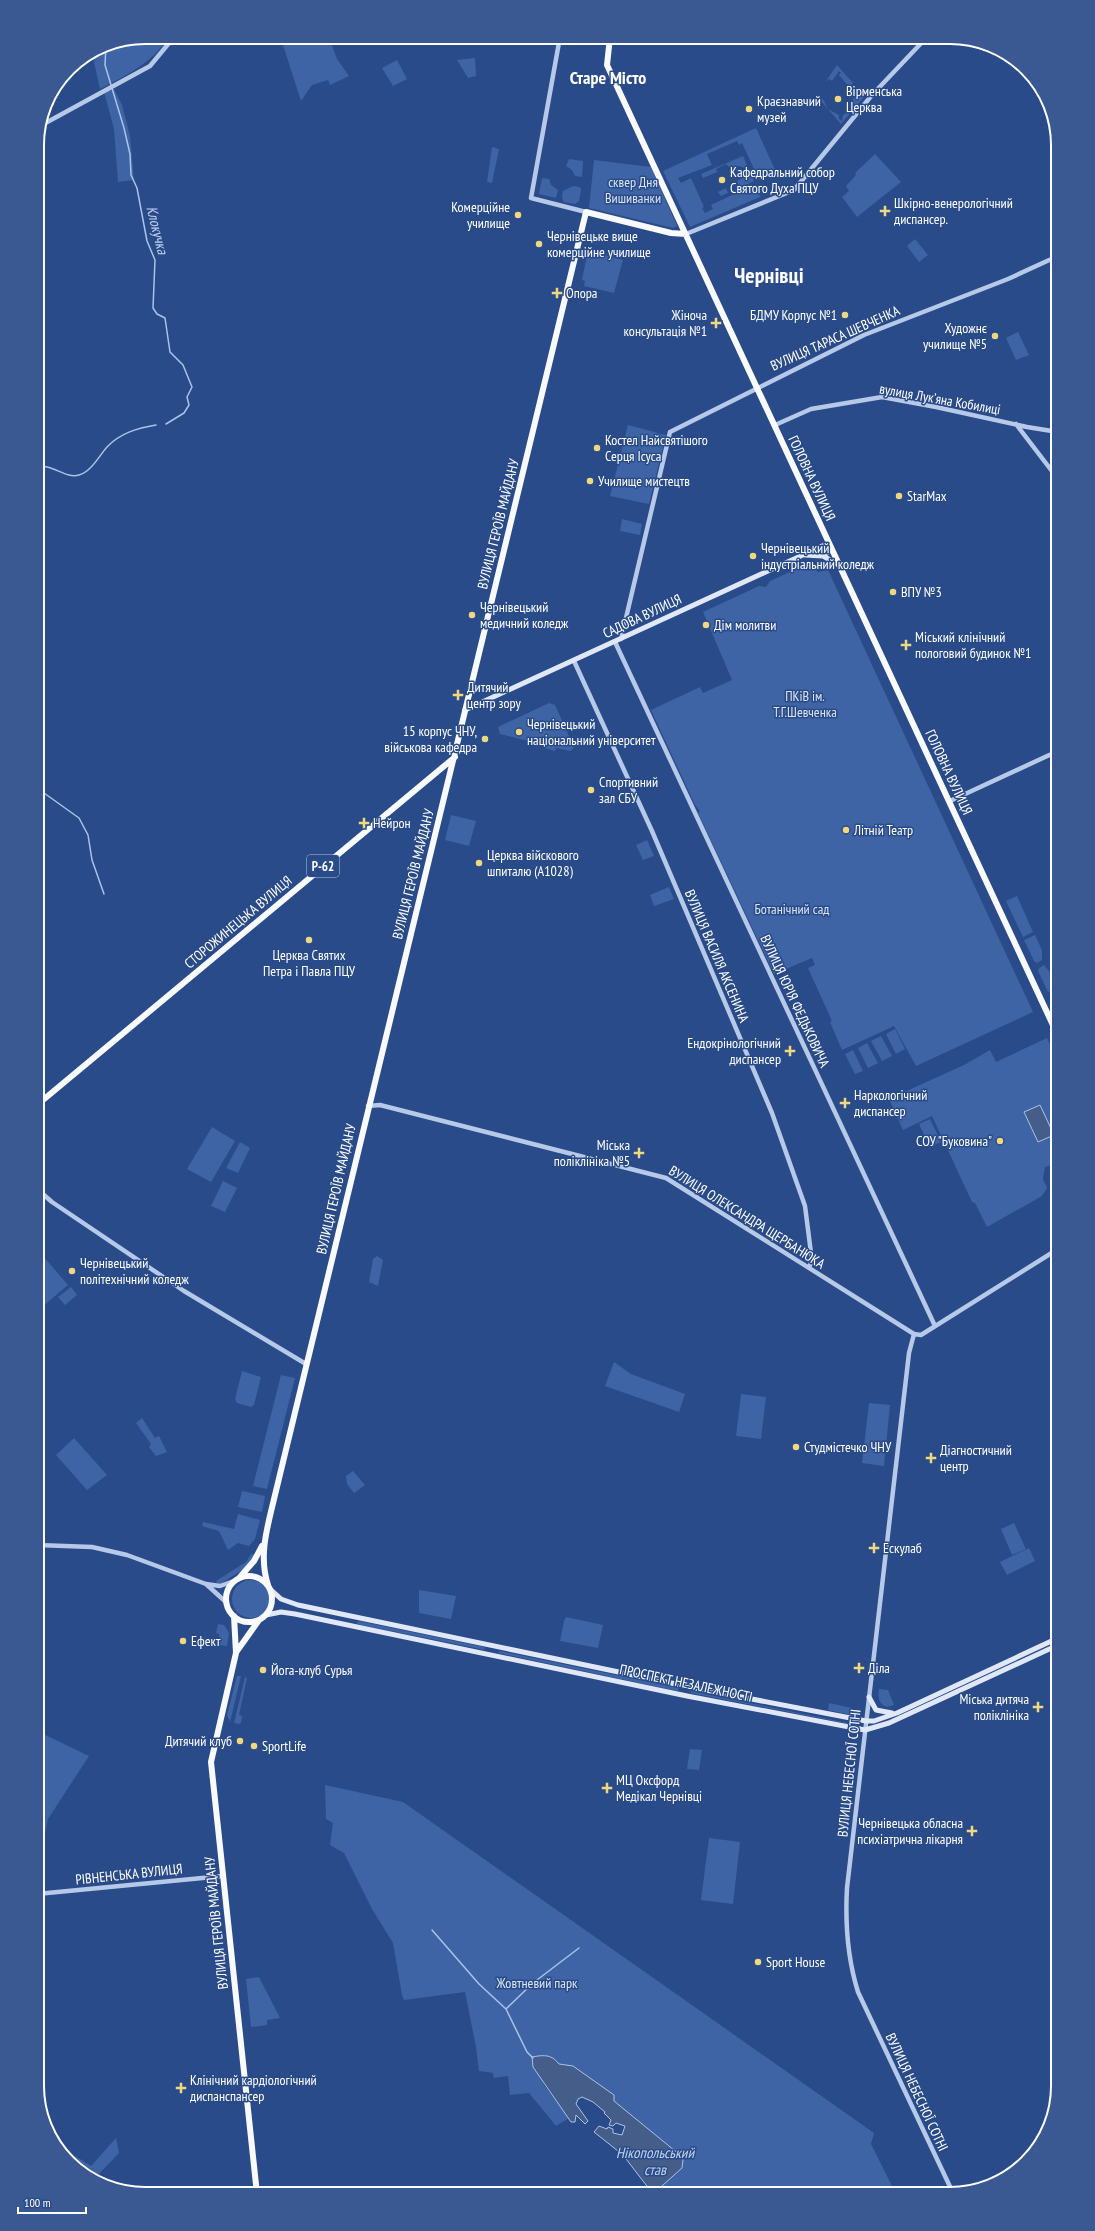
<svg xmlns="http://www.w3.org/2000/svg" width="1095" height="2231" font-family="'PT Sans Narrow',sans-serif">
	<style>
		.green { fill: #3e64a5 }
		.water { fill: #455d89; stroke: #abc3e9 }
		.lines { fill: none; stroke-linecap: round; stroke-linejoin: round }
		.stream { stroke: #abc3e9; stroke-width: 1.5 }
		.tertiary { stroke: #b6c9e8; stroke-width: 4.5 }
		.secondary { stroke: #e0e8f8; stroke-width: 5 }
		.primary { stroke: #f9fafe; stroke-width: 6 }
		.poi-dot { fill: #efd87e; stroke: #294b89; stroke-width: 1.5 }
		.labels { text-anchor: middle; stroke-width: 3; stroke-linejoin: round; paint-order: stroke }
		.shield { fill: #294b89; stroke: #bfc9dc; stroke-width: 1 }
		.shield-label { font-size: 13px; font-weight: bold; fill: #fff }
		.poi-label { font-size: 14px; fill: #fff; stroke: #294b89; text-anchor: start }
		.park-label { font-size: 14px; fill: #dae5f7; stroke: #294b89 }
		.street-label { font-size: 14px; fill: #fff; stroke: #294b89 }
		.water-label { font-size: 15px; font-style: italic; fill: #c2d3f0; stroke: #294b89 }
		.district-label { font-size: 18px; font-weight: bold; fill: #fff; stroke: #294b89 }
		.town-label { font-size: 22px; font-weight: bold; fill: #fff; stroke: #294b89 }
		.rim { fill: none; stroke: #fff; stroke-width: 2 }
	</style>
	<rect width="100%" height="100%" fill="#294b89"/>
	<path class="green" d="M145 37H169C152 63 127 75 100 89L94 62 95 51 104 45Z
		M289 37H311L313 39 329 37 337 59 349 76 330 85 328 80 312 85 301 101 283 45V41Z
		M475 58 476 76 468 78 457 60Z
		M397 60 407 79 393 86 382 68Z
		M837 65 853 83 849 87 839 75 841 73 839 71 832 81 829 79 826 81Z
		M855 85 864 97 841 124 820 100 823 99 828 109 839 115V119L842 121 843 115 852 109 853 99 857 95 851 89Z
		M114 89 122 105 130 136 134 180 118 182 114 129 104 92Z
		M756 128 776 172 759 180 742 143 739 145 737 141 707 154 712 165 678 178 681 183 691 178 704 207 702 208 705 213 713 209 711 205 751 186 752 188 757 186 760 197 690 227 663 171Z
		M492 147 499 149 492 183 487 182Z
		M875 154 901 182 857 217 842 197 849 191 846 186 856 175 855 173Z
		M743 156 754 181 721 196 718 192 726 188 728 193 740 188 737 181 745 177V168L739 166 731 169 726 164 716 169 717 172 703 178 701 174Z
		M569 159 583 161 582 177 575 176 572 170 566 166Z
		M594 160 651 167 677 226 673 228 589 208Z
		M542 178 549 179 551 185 558 190 556 198 539 194Z
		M573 186 580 187 581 190 579 201 575 204 564 202 562 198 563 191Z
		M915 239 928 255 919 262 907 246Z
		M592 252 623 260 614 293 584 286 585 281 582 280 587 255 591 256Z
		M1018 332 1029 355 1016 360 1006 338Z
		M628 425 666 435 649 504 610 496Z
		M622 519 642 524 640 535 620 531Z
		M805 565H811L818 572 828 570 1033 1012 916 1066 894 1026 842 1050 830 1022 832 1021 808 968 815 965 812 958 774 974 698 813 700 811 695 805 651 710 700 687 703 693 732 680 703 612 759 586 766 587 770 581Z
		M549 703 555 705 574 747 571 751 556 748 555 751 544 748V745L500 734 498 727Z
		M451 815 476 821 469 846 445 840Z
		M647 840 654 856 643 860 636 845Z
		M669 887 674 899 654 906 650 895Z
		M1017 896 1033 932 1023 937 1006 901Z
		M1035 935 1042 950V960L1037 963 1034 961 1024 940Z
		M1044 965C1050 973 1057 977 1058 988L1048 992 1038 971 1039 968Z
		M895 1029 905 1049 896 1054 886 1034Z
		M881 1036 892 1056 882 1061 871 1041Z
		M1047 1038 1058 1063V1163L1045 1167 1043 1179 1047 1188 1042 1196 987 1227 975 1203 972 1202 932 1116 903 1130 889 1099 964 1065 990 1050 996 1062Z
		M867 1043 878 1063 868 1068 858 1048Z
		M853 1050 863 1071 855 1074 845 1054Z
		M930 1119 941 1142 930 1147 919 1124Z
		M212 1127 235 1141 211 1182 187 1169Z
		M240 1142 250 1148 238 1173 226 1168Z
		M223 1181 237 1188 225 1212 211 1206Z
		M37 1249 68 1285 42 1307 37 1302Z
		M377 1256 383 1260 378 1286 369 1282 373 1259Z
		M71 1287 77 1295 65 1305 58 1297Z
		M614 1362 631 1374 685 1394 679 1412 605 1386Z
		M242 1371 261 1377 254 1405 251 1407 237 1403 235 1399Z
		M281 1375 295 1378 267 1489 253 1486Z
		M741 1394 766 1397 761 1439 736 1436Z
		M869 1403 890 1405 884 1466 862 1463Z
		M142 1418 155 1438 159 1436 167 1452 156 1456 149 1447 151 1444 136 1423Z
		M74 1438 107 1475 87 1490 56 1455Z
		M353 1471 365 1485 354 1493 347 1484 346 1476Z
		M242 1491 265 1496 262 1512 238 1507Z
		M238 1514 260 1520 255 1539 249 1546 238 1543 228 1550 219 1531 202 1526 203 1522 234 1529Z
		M1014 1523 1026 1549 1012 1555 1001 1529Z
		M1029 1548 1035 1561 1007 1575 1000 1562Z
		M251 1554H255L249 1566 218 1585 216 1581 246 1562Z
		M232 1599a19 19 0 1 1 38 0a19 19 0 1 1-38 0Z
		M419 1590 456 1596 451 1619 419 1613Z
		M566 1617 603 1625 598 1648 560 1641 564 1621Z
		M358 1621 484 1647 485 1650 357 1624Z
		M218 1624 224 1625 229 1633 227 1646 220 1645 219 1634 216 1633Z
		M500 1651 678 1688 679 1689 677 1691 498 1653Z
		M237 1676H241L230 1722 227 1715Z
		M245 1677 247 1678 239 1715 242 1716 241 1723 239 1724 234 1723Z
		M879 1689 888 1690 894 1705 887 1707C878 1704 878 1697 879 1689Z
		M690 1691 853 1724 860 1726 691 1693Z
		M829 1703 852 1708 851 1715 828 1710Z
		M37 1731 89 1756 48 1819 39 1859 37 1858Z
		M690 1749 702 1750 699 1770 687 1769Z
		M325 1785 403 1802 874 2133 871 2144 896 2194H653L682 2168 683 2160 680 2155 623 2109 614 2101V2095C596 2085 579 2066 558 2064 552 2055 542 2055 532 2057L544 2085 569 2118 556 2126 529 2093 510 2095 508 2076 494 2078 493 2073 479 2071 476 2047 465 1992 404 2000 402 1995 393 1943 372 1909 344 1853 330 1845 333 1823 326 1819Z
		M709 1838 740 1842 733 1904 701 1900Z
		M259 1977 280 2018 267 2020V2025L251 2027 246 1979Z
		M116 2138 119 2153 95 2178 79 2172 59 2146 91 2166Z"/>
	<path class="water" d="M1040 1105 1054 1135 1038 1142 1024 1112Z
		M538 2056C547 2055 553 2056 559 2064L573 2066 614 2095V2101L680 2155 683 2160 682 2168 653 2194 623 2155 594 2132 599 2126 607 2129 608 2127 613 2129V2133L622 2135 625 2126 616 2123 613 2126 609 2125 611 2120 604 2113 605 2112 593 2102 582 2097 578 2099 576 2104 588 2121 585 2124 576 2115 575 2122H571L533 2067 532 2057Z"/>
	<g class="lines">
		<path class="stream" d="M106 45 105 65 124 128 130 154 131 175 137 188 147 241 155 260 153 308 157 314 165 318 170 352 183 365 192 387 187 397 189 405 184 413 166 424
			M37 467C52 463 65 479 79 475 91 472 99 456 107 447 120 433 138 428 156 425
			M37 788 79 818 88 835 92 860 104 894
			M432 1930 479 1984 506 2009 527 2052 533 2058
			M506 2009 533 1983 579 1948"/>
		<path class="tertiary" d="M560 37 531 198 586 212
			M40 126 150 66 174 37
			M686 234 794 190 872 95 927 37
			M1016 424 1058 479
			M775 425 811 409 882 397 936 407 1027 427 1058 432
			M621 639 670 432 864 335 1008 279 1058 256
			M615 642 935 1326
			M574 661 652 831 772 1113 805 1206 812 1261 809 1267
			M950 801 1058 751
			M368 1106 380 1105 666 1178 914 1334 921 1335 1058 1249
			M37 1189 52 1202 184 1291 306 1364
			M914 1334 909 1353 847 1888C845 1924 847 1957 858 1992L953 2193
			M37 1545 92 1547 127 1555 206 1584 227 1603
			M206 1584 220 1586 234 1581
			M37 1894 223 1876"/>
		<path class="secondary" d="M805 555 823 556 839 565
			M823 556 829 551 831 547
			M465 710 829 543
			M270 1589 281 1599 298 1605 700 1689 866 1721H874L897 1713 1058 1638
			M266 1615 281 1612 295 1614 687 1696 865 1730 889 1723 1058 1645
			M869 1697 876 1710 892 1713
			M969 2190 1007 2173"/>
		<path class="primary" d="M610 37 607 65 1058 1036
			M37 1105 455 757
			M226 1599a23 23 0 1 1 46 0a23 23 0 1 1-46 0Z
			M240 1577 254 1561 262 1546
			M268 1585C258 1555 268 1525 275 1495L586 212 671 233 686 234
			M234 1616 236 1653 211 1762 257 2194
			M237 1651 259 1620"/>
	</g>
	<g class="poi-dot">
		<circle cx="838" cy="99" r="4"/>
		<circle cx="749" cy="109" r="4"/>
		<circle cx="722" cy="180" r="4"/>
		<path d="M883 205h4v4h4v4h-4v4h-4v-4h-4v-4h4z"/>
		<circle cx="518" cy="215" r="4"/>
		<circle cx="539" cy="244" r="4"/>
		<path d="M555 287h4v4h4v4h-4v4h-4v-4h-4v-4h4z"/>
		<circle cx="845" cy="315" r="4"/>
		<path d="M714 317h4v4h4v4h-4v4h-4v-4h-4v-4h4z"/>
		<circle cx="995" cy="336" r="4"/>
		<circle cx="597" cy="448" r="4"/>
		<circle cx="590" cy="481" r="4"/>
		<circle cx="899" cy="496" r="4"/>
		<circle cx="753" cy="556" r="4"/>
		<circle cx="893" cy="592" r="4"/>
		<circle cx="472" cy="615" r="4"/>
		<circle cx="706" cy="625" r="4"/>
		<path d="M904 639h4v4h4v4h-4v4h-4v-4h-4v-4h4z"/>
		<path d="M456 689h4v4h4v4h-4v4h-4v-4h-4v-4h4z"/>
		<circle cx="519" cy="732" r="4"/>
		<circle cx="485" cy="739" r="4"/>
		<circle cx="591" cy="790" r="4"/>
		<path d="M362 817h4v4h4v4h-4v4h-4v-4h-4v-4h4z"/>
		<circle cx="846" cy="830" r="4"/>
		<circle cx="479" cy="863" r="4"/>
		<circle cx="309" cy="940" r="4"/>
		<path d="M788 1045h4v4h4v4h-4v4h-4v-4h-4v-4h4z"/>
		<path d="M843 1097h4v4h4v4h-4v4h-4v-4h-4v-4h4z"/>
		<circle cx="1000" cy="1141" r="4"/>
		<path d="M637 1147h4v4h4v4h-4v4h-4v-4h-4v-4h4z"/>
		<circle cx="72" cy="1271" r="4"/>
		<circle cx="796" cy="1447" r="4"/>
		<path d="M929 1452h4v4h4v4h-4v4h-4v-4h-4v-4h4z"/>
		<path d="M872 1542h4v4h4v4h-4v4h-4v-4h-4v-4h4z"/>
		<circle cx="183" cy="1641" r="4"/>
		<path d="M857 1662h4v4h4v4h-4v4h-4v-4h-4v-4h4z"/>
		<circle cx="263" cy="1670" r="4"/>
		<path d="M1036 1701h4v4h4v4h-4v4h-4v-4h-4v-4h4z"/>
		<circle cx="240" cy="1741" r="4"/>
		<circle cx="254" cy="1746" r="4"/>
		<path d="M605 1782h4v4h4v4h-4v4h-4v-4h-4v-4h4z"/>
		<path d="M970 1825h4v4h4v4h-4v4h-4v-4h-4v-4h4z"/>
		<circle cx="758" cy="1962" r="4"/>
		<path d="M179 2082h4v4h4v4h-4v4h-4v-4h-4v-4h4z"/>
	</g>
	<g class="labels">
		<rect class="shield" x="307" y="855" width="32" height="22" rx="3"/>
		<g class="shield-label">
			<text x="323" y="871">Р-62</text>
		</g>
		<g class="poi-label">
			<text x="846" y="96">Вірменська<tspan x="846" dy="16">Церква</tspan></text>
			<text x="757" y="106">Краєзнавчий<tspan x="757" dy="16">музей</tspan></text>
			<text x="730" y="177">Кафедральний собор<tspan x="730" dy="16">Святого Духа ПЦУ</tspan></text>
			<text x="894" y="208">Шкірно-венерологічний<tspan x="894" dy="16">диспансер.</tspan></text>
			<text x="510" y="212" text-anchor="end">Комерційне<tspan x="510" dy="16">училище</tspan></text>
			<text x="547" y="241">Чернівецьке вище<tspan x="547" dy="16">комерційне училище</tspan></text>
			<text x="566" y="298">Опора</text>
			<text x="707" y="320" text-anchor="end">Жіноча<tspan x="707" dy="16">консультація №1</tspan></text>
			<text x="837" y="320" text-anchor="end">БДМУ Корпус №1</text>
			<text x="987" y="333" text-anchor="end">Художнє<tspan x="987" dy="16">училище №5</tspan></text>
			<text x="605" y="445">Костел Найсвятішого<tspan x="605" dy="16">Серця Ісуса</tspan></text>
			<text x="598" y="486">Училище мистецтв</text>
			<text x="907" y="501">StarMax</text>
			<text x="761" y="553">Чернівецький<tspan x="761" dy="16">індустріальний коледж</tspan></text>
			<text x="901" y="597">ВПУ №3</text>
			<text x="480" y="612">Чернівецький<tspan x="480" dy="16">медичний коледж</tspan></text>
			<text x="714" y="630">Дім молитви</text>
			<text x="915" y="642">Міський клінічний<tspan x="915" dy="16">пологовий будинок №1</tspan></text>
			<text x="467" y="692">Дитячий<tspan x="467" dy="16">центр зору</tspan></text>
			<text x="527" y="729">Чернівецький<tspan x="527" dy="16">національний університет</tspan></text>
			<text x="477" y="736" text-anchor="end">15 корпус ЧНУ,<tspan x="477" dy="16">військова кафедра</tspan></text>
			<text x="599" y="787">Спортивний<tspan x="599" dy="16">зал СБУ</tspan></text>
			<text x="373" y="828">Нейрон</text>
			<text x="854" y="835">Літній Театр</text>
			<text x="487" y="860">Церква війскового<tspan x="487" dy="16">шпиталю (А1028)</tspan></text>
			<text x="309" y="960" text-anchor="middle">Церква Святих<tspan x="309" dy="16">Петра і Павла ПЦУ</tspan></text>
			<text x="781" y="1048" text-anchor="end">Ендокрінологічний<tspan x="781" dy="16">диспансер</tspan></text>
			<text x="854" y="1100">Наркологічний<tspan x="854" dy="16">диспансер</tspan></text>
			<text x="992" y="1146" text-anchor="end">СОУ "Буковина"</text>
			<text x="630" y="1150" text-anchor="end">Міська<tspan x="630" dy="16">поліклініка №5</tspan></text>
			<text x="80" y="1268">Чернівецький<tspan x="80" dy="16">політехнічний коледж</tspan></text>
			<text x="804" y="1452">Студмістечко ЧНУ</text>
			<text x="940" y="1455">Діагностичний<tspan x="940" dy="16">центр</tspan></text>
			<text x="883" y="1553">Ескулаб</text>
			<text x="191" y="1646">Ефект</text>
			<text x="868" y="1673">Діла</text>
			<text x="271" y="1675">Йога-клуб Сурья</text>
			<text x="1029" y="1704" text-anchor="end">Міська дитяча<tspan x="1029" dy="16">поліклініка</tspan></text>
			<text x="232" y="1746" text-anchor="end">Дитячий клуб</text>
			<text x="262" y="1751">SportLife</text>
			<text x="616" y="1785">МЦ Оксфорд<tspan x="616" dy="16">Медікал Чернівці</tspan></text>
			<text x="963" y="1828" text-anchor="end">Чернівецька обласна<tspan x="963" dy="16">психіатрична лікарня</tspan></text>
			<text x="766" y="1967">Sport House</text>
			<text x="190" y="2085">Клінічний кардіологічний<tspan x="190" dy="16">диспанспансер</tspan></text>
		</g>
		<g class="park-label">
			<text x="633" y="187">сквер Дня<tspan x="633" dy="16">Вишиванки</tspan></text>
			<text x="805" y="701">ПКіВ ім.<tspan x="805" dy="16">Т.Г.Шевченка</tspan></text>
			<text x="792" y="914">Ботанічний сад</text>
			<text x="537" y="1988">Жовтневий парк</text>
		</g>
		<g class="street-label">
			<text transform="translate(835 338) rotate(-24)" y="5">ВУЛИЦЯ ТАРАСА ШЕВЧЕНКА</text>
			<text transform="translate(940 399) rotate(10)" y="5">вулиця Лукʼяна Кобилиці</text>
			<text transform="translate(812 478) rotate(65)" y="5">ГОЛОВНА ВУЛИЦЯ</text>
			<text transform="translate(498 524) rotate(-76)" y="5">ВУЛИЦЯ ГЕРОЇВ МАЙДАНУ</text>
			<text transform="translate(642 616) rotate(-25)" y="5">САДОВА ВУЛИЦЯ</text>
			<text transform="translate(949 772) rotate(65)" y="5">ГОЛОВНА ВУЛИЦЯ</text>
			<text transform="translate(413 874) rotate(-76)" y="5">ВУЛИЦЯ ГЕРОЇВ МАЙДАНУ</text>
			<text transform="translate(238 922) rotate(-40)" y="5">СТОРОЖИНЕЦЬКА ВУЛИЦЯ</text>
			<text transform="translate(717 956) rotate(67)" y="5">ВУЛИЦЯ ВАСИЛЯ АКСЕНИНА</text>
			<text transform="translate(795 1001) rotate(65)" y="5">ВУЛИЦЯ ЮРІЯ ФЕДЬКОВИЧА</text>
			<text transform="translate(336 1189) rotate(-77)" y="5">ВУЛИЦЯ ГЕРОЇВ МАЙДАНУ</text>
			<text transform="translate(747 1217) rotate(32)" y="5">ВУЛИЦЯ ОЛЕКСАНДРА ЩЕРБАНЮКА</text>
			<text transform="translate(686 1683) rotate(12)" y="5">ПРОСПЕКТ НЕЗАЛЕЖНОСТІ</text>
			<text transform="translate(849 1773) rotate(-84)" y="5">ВУЛИЦЯ НЕБЕСНОЇ СОТНІ</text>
			<text transform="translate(129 1874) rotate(-6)" y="5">РІВНЕНСЬКА ВУЛИЦЯ</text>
			<text transform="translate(216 1923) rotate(-96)" y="5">ВУЛИЦЯ ГЕРОЇВ МАЙДАНУ</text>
			<text transform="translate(917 2092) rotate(65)" y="5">ВУЛИЦЯ НЕБЕСНОЇ СОТНІ</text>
		</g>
		<g class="water-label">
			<text transform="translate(157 230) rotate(76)" y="5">Клокучка</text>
			<text x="655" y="2158">Нікопольський<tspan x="655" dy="17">став</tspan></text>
		</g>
		<g class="district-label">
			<text x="608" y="84">Старе Місто</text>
		</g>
		<g class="town-label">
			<text x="769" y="283">Чернівці</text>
		</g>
	</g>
	<path d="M0 0H1095V2231H0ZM145 44H950A101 101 0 0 1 1051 145V2086A101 101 0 0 1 950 2187H145A101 101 0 0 1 44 2086V145A101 101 0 0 1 145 44Z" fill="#3a5992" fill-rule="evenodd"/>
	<path class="rim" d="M145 44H950A101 101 0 0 1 1051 145V2086A101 101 0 0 1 950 2187H145A101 101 0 0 1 44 2086V145A101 101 0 0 1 145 44Z"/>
	<path d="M18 2207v6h68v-6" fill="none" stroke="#ffffff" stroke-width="2"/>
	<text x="24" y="2207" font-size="12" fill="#ffffff" stroke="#294b89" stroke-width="3" paint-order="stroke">100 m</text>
</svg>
